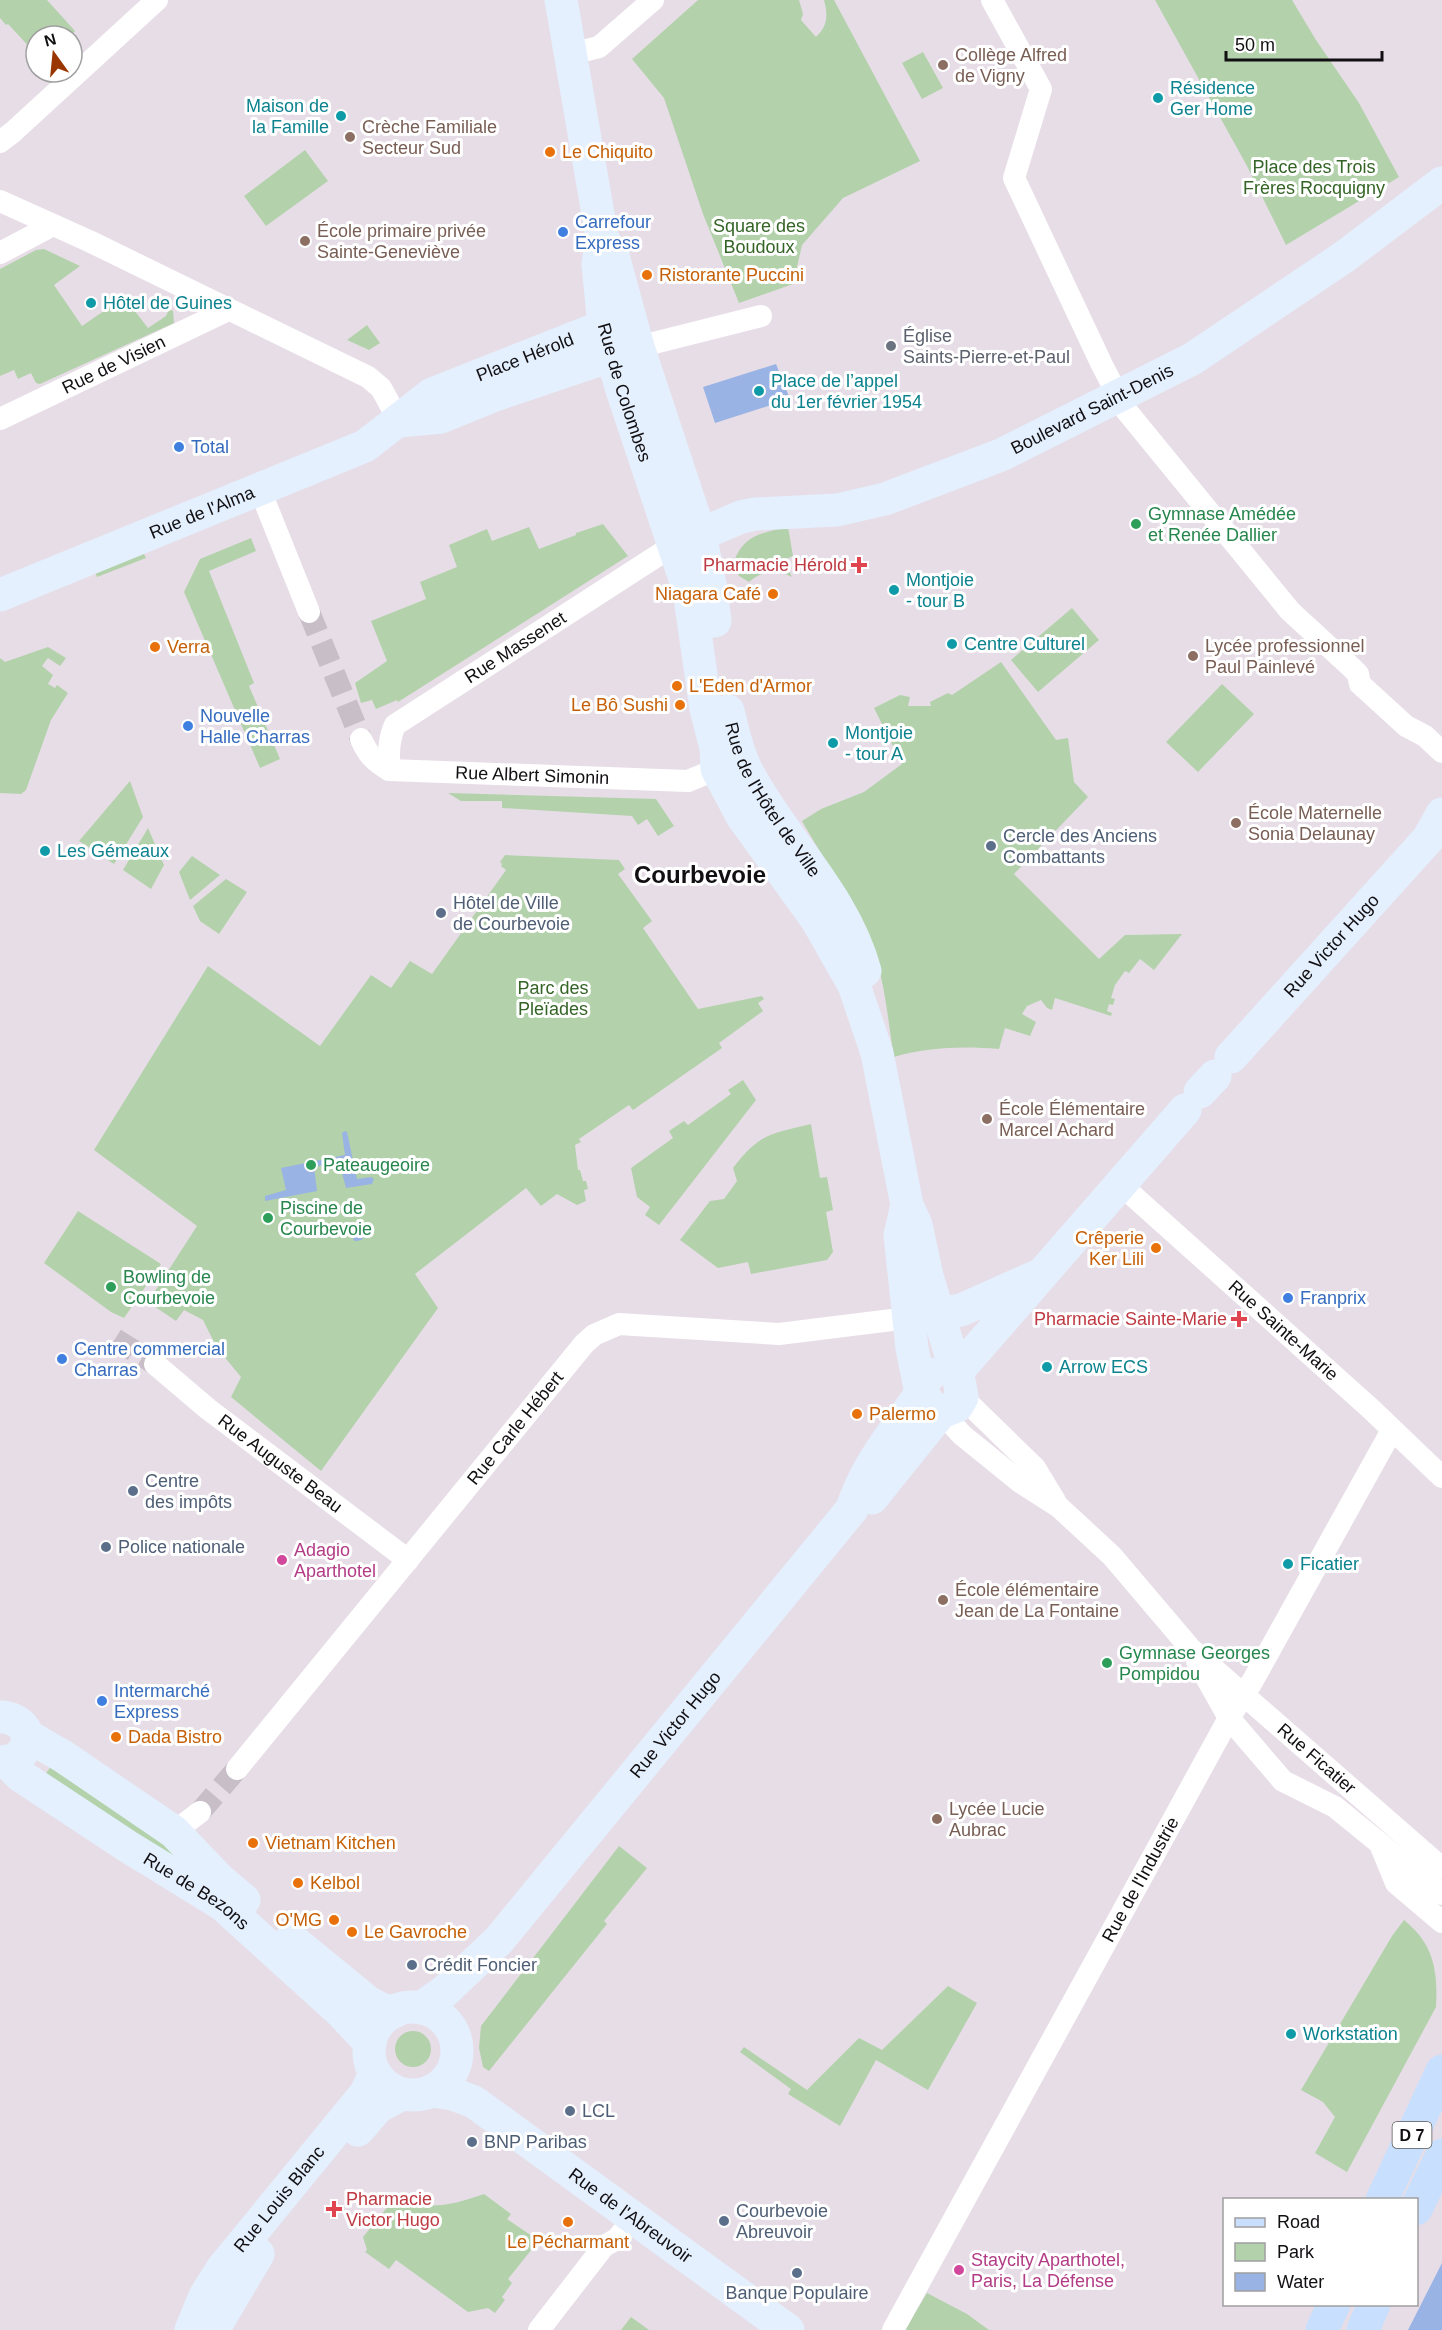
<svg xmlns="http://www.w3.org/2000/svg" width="1442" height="2330" font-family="Arial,sans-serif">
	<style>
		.green { fill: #b3d2ab }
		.water { fill: #99b3e4 }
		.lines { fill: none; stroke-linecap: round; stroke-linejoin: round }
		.stream { stroke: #99b3e4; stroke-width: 6 }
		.street-tunnel { stroke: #c7bec7; stroke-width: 22; stroke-dasharray: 22 11; stroke-linecap: butt }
		.street { stroke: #fff; stroke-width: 22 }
		.secondary { stroke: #e4f0fe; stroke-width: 33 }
		.primary { stroke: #c8e0fd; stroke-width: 33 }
		.education-dot { fill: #8d6e63; stroke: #fff; stroke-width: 2 }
		.culture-dot { fill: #0f9aa8; stroke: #fff; stroke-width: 2 }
		.food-dot { fill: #e8710a; stroke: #fff; stroke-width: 2 }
		.shop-dot { fill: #3f7fe0; stroke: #fff; stroke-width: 2 }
		.worship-dot { fill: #6b7280; stroke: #fff; stroke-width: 2 }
		.leisure-dot { fill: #2e9e5b; stroke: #fff; stroke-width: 2 }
		.health-dot { fill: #e0444e; stroke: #fff; stroke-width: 2 }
		.service-dot { fill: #5c6f8a; stroke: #fff; stroke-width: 2 }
		.hotel-dot { fill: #d1479c; stroke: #fff; stroke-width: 2 }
		.labels { text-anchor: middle; stroke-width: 6; stroke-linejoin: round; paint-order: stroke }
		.shield { fill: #fff; stroke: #595759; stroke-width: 1.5 }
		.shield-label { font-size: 16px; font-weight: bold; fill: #120f12 }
		.education-label { font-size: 18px; fill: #785e54; stroke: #fff; text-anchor: start }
		.culture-label { font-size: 18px; fill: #0d838f; stroke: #fff; text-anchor: start }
		.food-label { font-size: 18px; fill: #c56008; stroke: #fff; text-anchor: start }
		.park-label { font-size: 18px; fill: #346426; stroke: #fff }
		.shop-label { font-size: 18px; fill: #366cbe; stroke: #fff; text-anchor: start }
		.worship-label { font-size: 18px; fill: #5b616d; stroke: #fff; text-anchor: start }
		.street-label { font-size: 18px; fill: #120f12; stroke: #fff }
		.leisure-label { font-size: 18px; fill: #27864d; stroke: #fff; text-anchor: start }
		.health-label { font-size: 18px; fill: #be3a42; stroke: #fff; text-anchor: end }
		.service-label { font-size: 18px; fill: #4e5e75; stroke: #fff; text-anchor: start }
		.hotel-label { font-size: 18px; fill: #b23c85; stroke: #fff; text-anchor: start }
		.district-label { font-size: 24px; font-weight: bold; fill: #120f12; stroke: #fff }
	</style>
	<rect width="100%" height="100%" fill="#e7dde7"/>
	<path class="green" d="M0 0H47L75 31 70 36H36V54L8 24 6 25 0 18Z
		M698 0H799L803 14 801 20 816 37C828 26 828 15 824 0H834L920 161 843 198 802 245 793 284 739 303 703 214 664 98 632 59Z
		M1155 0H1292L1316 40 1359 103 1399 177 1286 245 1247 166Z
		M923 52 943 88 922 99 902 63Z
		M305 150 328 181 266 226 244 196Z
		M44 249 80 266 54 285 82 326 124 297 148 328 166 316 169 309 173 311 174 323 40 384 36 383 31 373 18 379 14 370 0 376V269L36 250Z
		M367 325 380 343 369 350 347 340Z
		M603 524 628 556 398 702 397 700 376 709 372 700 361 703 355 683 387 661 371 621 426 599 420 582 457 567 449 545 487 529 492 541 529 527 539 549 576 535V533Z
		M788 527 793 556 784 560 792 577C776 569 763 570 749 582L739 576 733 564C743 535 761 533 788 527Z
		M251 538 256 551 209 571 254 683 249 686 280 759 260 768 184 592 200 559Z
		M142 550 146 558 97 577 94 570Z
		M1072 608 1099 640 1038 692 1011 660Z
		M48 647 66 658 60 666 48 658 42 666 53 675 48 684 55 688 57 685 68 693 51 720 26 790 21 794 0 793V658L5 662Z
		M1001 662 1056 740 1068 738 1074 782 1088 797 1014 874 1099 959 1125 935 1182 934 1154 970 1140 959 1129 973 1125 971 1115 985 1111 998 1115 999 1113 1005 1109 1004 1107 1011 1112 1013 1111 1016 1055 998 1052 1010 1047 1008 1041 1000 1027 1006 1022 1014 1036 1022 1030 1036 1005 1028 999 1049C963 1046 928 1047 894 1057 888 1023 886 988 875 956 858 908 827 865 802 821L821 809 864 792 902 764 874 708 900 695 910 697 908 706H931L930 702 948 693 952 695Z
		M1222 684 1254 714 1198 772 1166 742Z
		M130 781 143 817 114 864 79 841Z
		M448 793 656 799 674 826 658 836 647 819 638 825 632 816 502 808V801H461Z
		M148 828 164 865 151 889 123 870Z
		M505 855 619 860 625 869 618 874 652 921 643 928 698 1009 762 996 764 999 758 1003 763 1011 719 1043 722 1048 633 1110 629 1105 579 1139 581 1142 575 1145 578 1170H580L583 1181H586L588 1189 584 1190 586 1201 577 1205 557 1194 541 1206 526 1188 415 1274 438 1308 321 1471 231 1397 241 1377 217 1348 203 1320 184 1310 176 1321 148 1302 197 1226 94 1150 208 966 320 1046 371 975 391 988 410 961 432 974 506 870 501 866 502 864 500 862Z
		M192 856 220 875 190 900 179 872Z
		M226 879 247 892 219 934 200 921 193 906Z
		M743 1080 756 1100 659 1225 645 1215 650 1207 637 1197 631 1168 673 1138 669 1131 684 1121 688 1125 731 1094 728 1090Z
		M811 1124 820 1178 827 1177 833 1210 826 1212 833 1252 827 1260 751 1274 748 1262 718 1268 680 1240 710 1201 724 1199 737 1181 733 1168C760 1133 770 1134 811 1124Z
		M78 1211 161 1264 124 1318 111 1312 44 1263Z
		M55 1761 207 1876 41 1780Z
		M619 1846 647 1868 604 1921 607 1924 489 2071 483 2067 479 2048 481 2026Z
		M1404 1920C1434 1944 1438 1971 1436 2007L1347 2172 1315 2153 1335 2117 1323 2102 1301 2090 1392 1936Z
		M948 1986 977 2003 928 2090 876 2060 840 2126 788 2094 791 2089 740 2052 744 2047 807 2090 859 2038 882 2050Z
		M395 2049a18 18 0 1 1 36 0a18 18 0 1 1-36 0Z
		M484 2194 511 2214 507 2219 535 2238 536 2244 508 2279 512 2283 502 2297 505 2300 495 2313 488 2308 468 2312 396 2260 389 2269 365 2252 367 2250 363 2237 394 2199C429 2210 450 2206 484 2194Z
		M927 2293 967 2314 989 2330H905Z
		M631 2317 649 2330H621Z"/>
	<path class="water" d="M776 364 790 399 715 423 703 387Z
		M345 1131 347 1132 357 1179 371 1177 374 1179 372 1184 346 1188 339 1162 314 1167 317 1191 265 1201V1196L286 1190 281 1168 345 1155 342 1133Z
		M1442 2263V2330H1408Z"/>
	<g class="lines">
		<path class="stream" d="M356 1238 360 1237"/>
		<path class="street-tunnel" d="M309 612 361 739
			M115 1339 155 1364
			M200 1812 237 1769"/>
		<g class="street">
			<path d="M992 0 1041 89 1014 178 1102 365 1125 409 1290 611 1352 668 1358 674 1360 684 1406 726 1425 736 1442 752"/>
			<path d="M571 54 599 47 653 0"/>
			<path d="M0 142 13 132 157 0"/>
			<path d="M0 201 89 241 368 377 381 388 399 421"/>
			<path d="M0 253 53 225"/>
			<path d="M638 347 761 316"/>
			<path id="s1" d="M0 419 228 310"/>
			<path d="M260 490 309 612"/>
			<path id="s2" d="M361 739C368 755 374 761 389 770L688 781 717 769"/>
			<path id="s3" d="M389 770C389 754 388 740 395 725L674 545"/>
			<path id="s4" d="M1121 1185 1371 1409 1442 1477"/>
			<path id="s5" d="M155 1364 208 1409 408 1560"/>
			<path d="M962 1397 1035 1468 1055 1501"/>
			<path id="s6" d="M941 1412 962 1435 1020 1482 1059 1507 1112 1556 1191 1649 1442 1868"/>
			<path d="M1197 1661 1229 1718 1283 1781 1335 1807 1442 1894"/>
			<path id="s7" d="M237 1769 584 1344 594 1335 619 1324 779 1334 908 1318"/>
			<path d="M174 1832 200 1812"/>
			<path d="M1380 1844 1396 1883 1442 1922"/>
			<path d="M539 2330 604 2246 617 2239 634 2217"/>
			<path id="s8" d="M893 2330 1229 1718 1252 1682 1392 1430"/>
		</g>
		<g class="secondary">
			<path d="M561 0 602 237 614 259 638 347 700 534 711 589 715 621"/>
			<path id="s9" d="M602 237 598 264 604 326 621 387 689 591 706 709 716 748 717 769 742 816 817 920 854 985 877 1053 907 1205 916 1225 927 1276 960 1385 962 1397 957 1406 941 1412 932 1407 921 1393 912 1348 900 1235 907 1205"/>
			<path d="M399 421 441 417 495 395 631 349"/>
			<path id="s10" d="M680 543 741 517 755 514 837 510 885 499 1001 455 1192 359 1344 257 1442 183"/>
			<path id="s11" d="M0 595 365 446 432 394 604 326 624 321"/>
			<path id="s12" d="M728 711C733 732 738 754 748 773 784 841 845 896 865 971"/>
			<path id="s13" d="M1231 1057 1428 839 1442 814"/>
			<path d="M1200 1092 1215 1076"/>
			<path d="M917 1317 961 1310 1035 1277"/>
			<path d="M956 1373 1185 1110"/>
			<path d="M872 1498 941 1412"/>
			<path d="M0 1717C21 1717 37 1736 21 1754"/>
			<path d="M28 1736 64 1757 174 1832 218 1878 244 1900"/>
			<path id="s14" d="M6 1761 21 1776 127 1846 223 1905 341 2012 370 2043"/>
			<path d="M291 1939 368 2002 381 2009 394 2012"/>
			<circle cx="413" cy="2051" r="44"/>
			<path id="s15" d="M421 2008 445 1991 499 1940 852 1509C865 1466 896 1430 921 1393L923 1384 930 1374"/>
			<path id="s16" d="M431 2091 453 2094 474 2102 788 2330"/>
			<path d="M358 2130 379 2106 402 2094"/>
			<path id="s17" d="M191 2330 205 2296 222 2269 366 2093 375 2073"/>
			<path d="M213 2330 258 2254"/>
		</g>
		<path class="primary" d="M1382 2200 1442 2071
			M1416 2209 1442 2155
			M1322 2330 1334 2304
			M1363 2330 1374 2304"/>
	</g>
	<g class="education-dot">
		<circle cx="943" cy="65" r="6"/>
		<circle cx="350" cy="137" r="6"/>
		<circle cx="305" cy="241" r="6"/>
		<circle cx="1193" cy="656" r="6"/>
		<circle cx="1236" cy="823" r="6"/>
		<circle cx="987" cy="1119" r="6"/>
		<circle cx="943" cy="1600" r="6"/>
		<circle cx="937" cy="1819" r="6"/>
	</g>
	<g class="culture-dot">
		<circle cx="1158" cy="98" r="6"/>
		<circle cx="341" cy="116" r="6"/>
		<circle cx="91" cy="303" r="6"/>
		<circle cx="759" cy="391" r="6"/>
		<circle cx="894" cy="590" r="6"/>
		<circle cx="952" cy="644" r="6"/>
		<circle cx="833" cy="743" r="6"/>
		<circle cx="45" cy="851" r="6"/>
		<circle cx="1047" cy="1367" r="6"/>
		<circle cx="1288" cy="1564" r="6"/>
		<circle cx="1291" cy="2034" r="6"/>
	</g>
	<g class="food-dot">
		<circle cx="550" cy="152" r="6"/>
		<circle cx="647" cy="275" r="6"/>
		<circle cx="773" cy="594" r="6"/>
		<circle cx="155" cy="647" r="6"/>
		<circle cx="677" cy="686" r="6"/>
		<circle cx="680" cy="705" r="6"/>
		<circle cx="1156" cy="1248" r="6"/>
		<circle cx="857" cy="1414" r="6"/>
		<circle cx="116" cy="1737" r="6"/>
		<circle cx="253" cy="1843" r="6"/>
		<circle cx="298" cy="1883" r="6"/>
		<circle cx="334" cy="1920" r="6"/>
		<circle cx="352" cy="1932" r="6"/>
		<circle cx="568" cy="2222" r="6"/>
	</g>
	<g class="shop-dot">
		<circle cx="563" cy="232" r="6"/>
		<circle cx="179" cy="447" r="6"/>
		<circle cx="188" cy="726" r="6"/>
		<circle cx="1288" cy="1298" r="6"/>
		<circle cx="62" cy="1359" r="6"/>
		<circle cx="102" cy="1701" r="6"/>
	</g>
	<circle class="worship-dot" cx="891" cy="346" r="6"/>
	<g class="leisure-dot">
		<circle cx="1136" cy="524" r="6"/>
		<circle cx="311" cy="1165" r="6"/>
		<circle cx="268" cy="1218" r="6"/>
		<circle cx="111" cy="1287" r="6"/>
		<circle cx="1107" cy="1663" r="6"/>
	</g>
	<g class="health-dot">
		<path d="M856 556h6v6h6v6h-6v6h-6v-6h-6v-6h6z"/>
		<path d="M1236 1310h6v6h6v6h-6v6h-6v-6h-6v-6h6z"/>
		<path d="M331 2200h6v6h6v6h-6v6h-6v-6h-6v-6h6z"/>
	</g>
	<g class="service-dot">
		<circle cx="991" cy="846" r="6"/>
		<circle cx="441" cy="913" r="6"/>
		<circle cx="133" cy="1491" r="6"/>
		<circle cx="106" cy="1547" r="6"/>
		<circle cx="412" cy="1965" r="6"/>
		<circle cx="570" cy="2111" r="6"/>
		<circle cx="472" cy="2142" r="6"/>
		<circle cx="724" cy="2221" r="6"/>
		<circle cx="797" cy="2273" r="6"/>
	</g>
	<g class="hotel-dot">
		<circle cx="282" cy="1560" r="6"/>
		<circle cx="959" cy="2270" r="6"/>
	</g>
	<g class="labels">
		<rect class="shield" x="1392.5" y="2122" width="39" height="26" rx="4.5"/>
		<g class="shield-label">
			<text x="1412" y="2141">D 7</text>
		</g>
		<g class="education-label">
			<text x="955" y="61">Collège Alfred<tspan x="955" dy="21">de Vigny</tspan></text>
			<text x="362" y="133">Crèche Familiale<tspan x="362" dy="21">Secteur Sud</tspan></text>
			<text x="317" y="237">École primaire privée<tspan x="317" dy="21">Sainte-Geneviève</tspan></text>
			<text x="1205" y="652">Lycée professionnel<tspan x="1205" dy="21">Paul Painlevé</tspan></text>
			<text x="1248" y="819">École Maternelle<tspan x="1248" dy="21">Sonia Delaunay</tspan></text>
			<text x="999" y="1115">École Élémentaire<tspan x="999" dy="21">Marcel Achard</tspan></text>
			<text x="955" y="1596">École élémentaire<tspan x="955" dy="21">Jean de La Fontaine</tspan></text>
			<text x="949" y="1815">Lycée Lucie<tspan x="949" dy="21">Aubrac</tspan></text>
		</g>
		<g class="culture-label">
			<text x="1170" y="94">Résidence<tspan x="1170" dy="21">Ger Home</tspan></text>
			<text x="329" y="112" text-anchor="end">Maison de<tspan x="329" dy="21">la Famille</tspan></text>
			<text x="103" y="309">Hôtel de Guines</text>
			<text x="771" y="387">Place de l’appel<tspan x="771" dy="21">du 1er février 1954</tspan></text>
			<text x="906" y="586">Montjoie<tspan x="906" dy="21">- tour B</tspan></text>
			<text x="964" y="650">Centre Culturel</text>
			<text x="845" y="739">Montjoie<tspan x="845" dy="21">- tour A</tspan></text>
			<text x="57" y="857">Les Gémeaux</text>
			<text x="1059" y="1373">Arrow ECS</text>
			<text x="1300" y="1570">Ficatier</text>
			<text x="1303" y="2040">Workstation</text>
		</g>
		<g class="food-label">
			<text x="562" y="158">Le Chiquito</text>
			<text x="659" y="281">Ristorante Puccini</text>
			<text x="761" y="600" text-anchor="end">Niagara Café</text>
			<text x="167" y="653">Verra</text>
			<text x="689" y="692">L'Eden d'Armor</text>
			<text x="668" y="711" text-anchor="end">Le Bô Sushi</text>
			<text x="1144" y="1244" text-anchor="end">Crêperie<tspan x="1144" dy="21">Ker Lili</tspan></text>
			<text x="869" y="1420">Palermo</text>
			<text x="128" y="1743">Dada Bistro</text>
			<text x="265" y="1849">Vietnam Kitchen</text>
			<text x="310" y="1889">Kelbol</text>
			<text x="322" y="1926" text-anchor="end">O'MG</text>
			<text x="364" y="1938">Le Gavroche</text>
			<text x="568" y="2248" text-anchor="middle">Le Pécharmant</text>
		</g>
		<g class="park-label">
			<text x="1314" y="173">Place des Trois<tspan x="1314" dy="21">Frères Rocquigny</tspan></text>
			<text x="759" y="232">Square des<tspan x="759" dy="21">Boudoux</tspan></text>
			<text x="553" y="994">Parc des<tspan x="553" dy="21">Pleïades</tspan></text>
		</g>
		<g class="shop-label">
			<text x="575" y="228">Carrefour<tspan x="575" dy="21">Express</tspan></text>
			<text x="191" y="453">Total</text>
			<text x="200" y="722">Nouvelle<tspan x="200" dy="21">Halle Charras</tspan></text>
			<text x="1300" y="1304">Franprix</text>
			<text x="74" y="1355">Centre commercial<tspan x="74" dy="21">Charras</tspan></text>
			<text x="114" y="1697">Intermarché<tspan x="114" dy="21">Express</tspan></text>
		</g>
		<g class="worship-label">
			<text x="903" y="342">Église<tspan x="903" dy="21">Saints-Pierre-et-Paul</tspan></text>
		</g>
		<g class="street-label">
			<text dy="6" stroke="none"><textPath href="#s11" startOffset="579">Place Hérold</textPath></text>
			<text dy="6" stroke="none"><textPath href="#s1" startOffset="126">Rue de Visien</textPath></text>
			<text dy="6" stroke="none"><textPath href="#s9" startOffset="159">Rue de Colombes</textPath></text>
			<text dy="6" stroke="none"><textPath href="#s10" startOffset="438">Boulevard Saint-Denis</textPath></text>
			<text dy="6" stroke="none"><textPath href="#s11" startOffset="218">Rue de l'Alma</textPath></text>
			<text dy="6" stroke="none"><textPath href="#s3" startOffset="189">Rue Massenet</textPath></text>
			<text dy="6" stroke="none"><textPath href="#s2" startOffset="186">Rue Albert Simonin</textPath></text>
			<text dy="6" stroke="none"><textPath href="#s12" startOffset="100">Rue de l'Hôtel de Ville</textPath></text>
			<text dy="6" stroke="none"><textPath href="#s13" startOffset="150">Rue Victor Hugo</textPath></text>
			<text dy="6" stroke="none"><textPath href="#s4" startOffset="218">Rue Sainte-Marie</textPath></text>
			<text dy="6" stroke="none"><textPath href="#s7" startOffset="440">Rue Carle Hébert</textPath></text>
			<text dy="6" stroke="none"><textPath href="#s5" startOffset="160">Rue Auguste Beau</textPath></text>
			<text dy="6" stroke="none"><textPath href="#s15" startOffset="382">Rue Victor Hugo</textPath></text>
			<text dy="6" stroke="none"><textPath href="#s6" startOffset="513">Rue Ficatier</textPath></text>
			<text dy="6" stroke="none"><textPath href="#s8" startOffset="514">Rue de l'Industrie</textPath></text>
			<text dy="6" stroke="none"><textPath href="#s14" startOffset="231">Rue de Bezons</textPath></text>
			<text dy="6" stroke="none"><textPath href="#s17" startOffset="159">Rue Louis Blanc</textPath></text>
			<text dy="6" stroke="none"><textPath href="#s16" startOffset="238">Rue de l'Abreuvoir</textPath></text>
		</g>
		<g class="leisure-label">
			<text x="1148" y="520">Gymnase Amédée<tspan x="1148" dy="21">et Renée Dallier</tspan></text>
			<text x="323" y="1171">Pateaugeoire</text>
			<text x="280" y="1214">Piscine de<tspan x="280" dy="21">Courbevoie</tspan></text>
			<text x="123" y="1283">Bowling de<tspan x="123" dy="21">Courbevoie</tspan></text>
			<text x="1119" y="1659">Gymnase Georges<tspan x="1119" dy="21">Pompidou</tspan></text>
		</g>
		<g class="health-label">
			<text x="847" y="571">Pharmacie Hérold</text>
			<text x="1227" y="1325">Pharmacie Sainte-Marie</text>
			<text x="346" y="2205" text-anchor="start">Pharmacie<tspan x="346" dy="21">Victor Hugo</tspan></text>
		</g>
		<g class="service-label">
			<text x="1003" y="842">Cercle des Anciens<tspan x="1003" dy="21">Combattants</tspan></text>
			<text x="453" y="909">Hôtel de Ville<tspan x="453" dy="21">de Courbevoie</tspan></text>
			<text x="145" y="1487">Centre<tspan x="145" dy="21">des impôts</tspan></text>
			<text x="118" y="1553">Police nationale</text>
			<text x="424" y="1971">Crédit Foncier</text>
			<text x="582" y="2117">LCL</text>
			<text x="484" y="2148">BNP Paribas</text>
			<text x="736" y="2217">Courbevoie<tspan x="736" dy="21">Abreuvoir</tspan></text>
			<text x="797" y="2299" text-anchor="middle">Banque Populaire</text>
		</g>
		<g class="hotel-label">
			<text x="294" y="1556">Adagio<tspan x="294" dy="21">Aparthotel</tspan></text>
			<text x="971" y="2266">Staycity Aparthotel,<tspan x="971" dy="21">Paris, La Défense</tspan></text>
		</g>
		<g class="district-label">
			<text x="700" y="883">Courbevoie</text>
		</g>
	</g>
	<rect x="1223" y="2198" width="195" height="108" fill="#ffffff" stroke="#a09fa0" stroke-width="1.5"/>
	<rect x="1235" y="2218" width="30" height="9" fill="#c8e0fd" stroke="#a09fa0" stroke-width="1.5"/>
	<text x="1277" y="2228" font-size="18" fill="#120f12">Road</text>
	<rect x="1235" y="2243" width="30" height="18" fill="#b3d2ab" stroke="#a09fa0" stroke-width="1.5"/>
	<text x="1277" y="2258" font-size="18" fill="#120f12">Park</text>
	<rect x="1235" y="2273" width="30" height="18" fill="#99b3e4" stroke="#a09fa0" stroke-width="1.5"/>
	<text x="1277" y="2288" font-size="18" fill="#120f12">Water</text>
	<g transform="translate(54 54) rotate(345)"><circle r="28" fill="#ffffff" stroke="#a09fa0" stroke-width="1.5"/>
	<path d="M0-4.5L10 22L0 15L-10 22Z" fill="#993600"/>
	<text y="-9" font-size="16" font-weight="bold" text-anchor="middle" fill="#120f12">N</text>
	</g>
	<path d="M1226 51v9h156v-9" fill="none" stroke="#120f12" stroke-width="3"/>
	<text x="1235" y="51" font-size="18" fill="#120f12" stroke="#ffffff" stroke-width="4.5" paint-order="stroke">50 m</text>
</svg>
